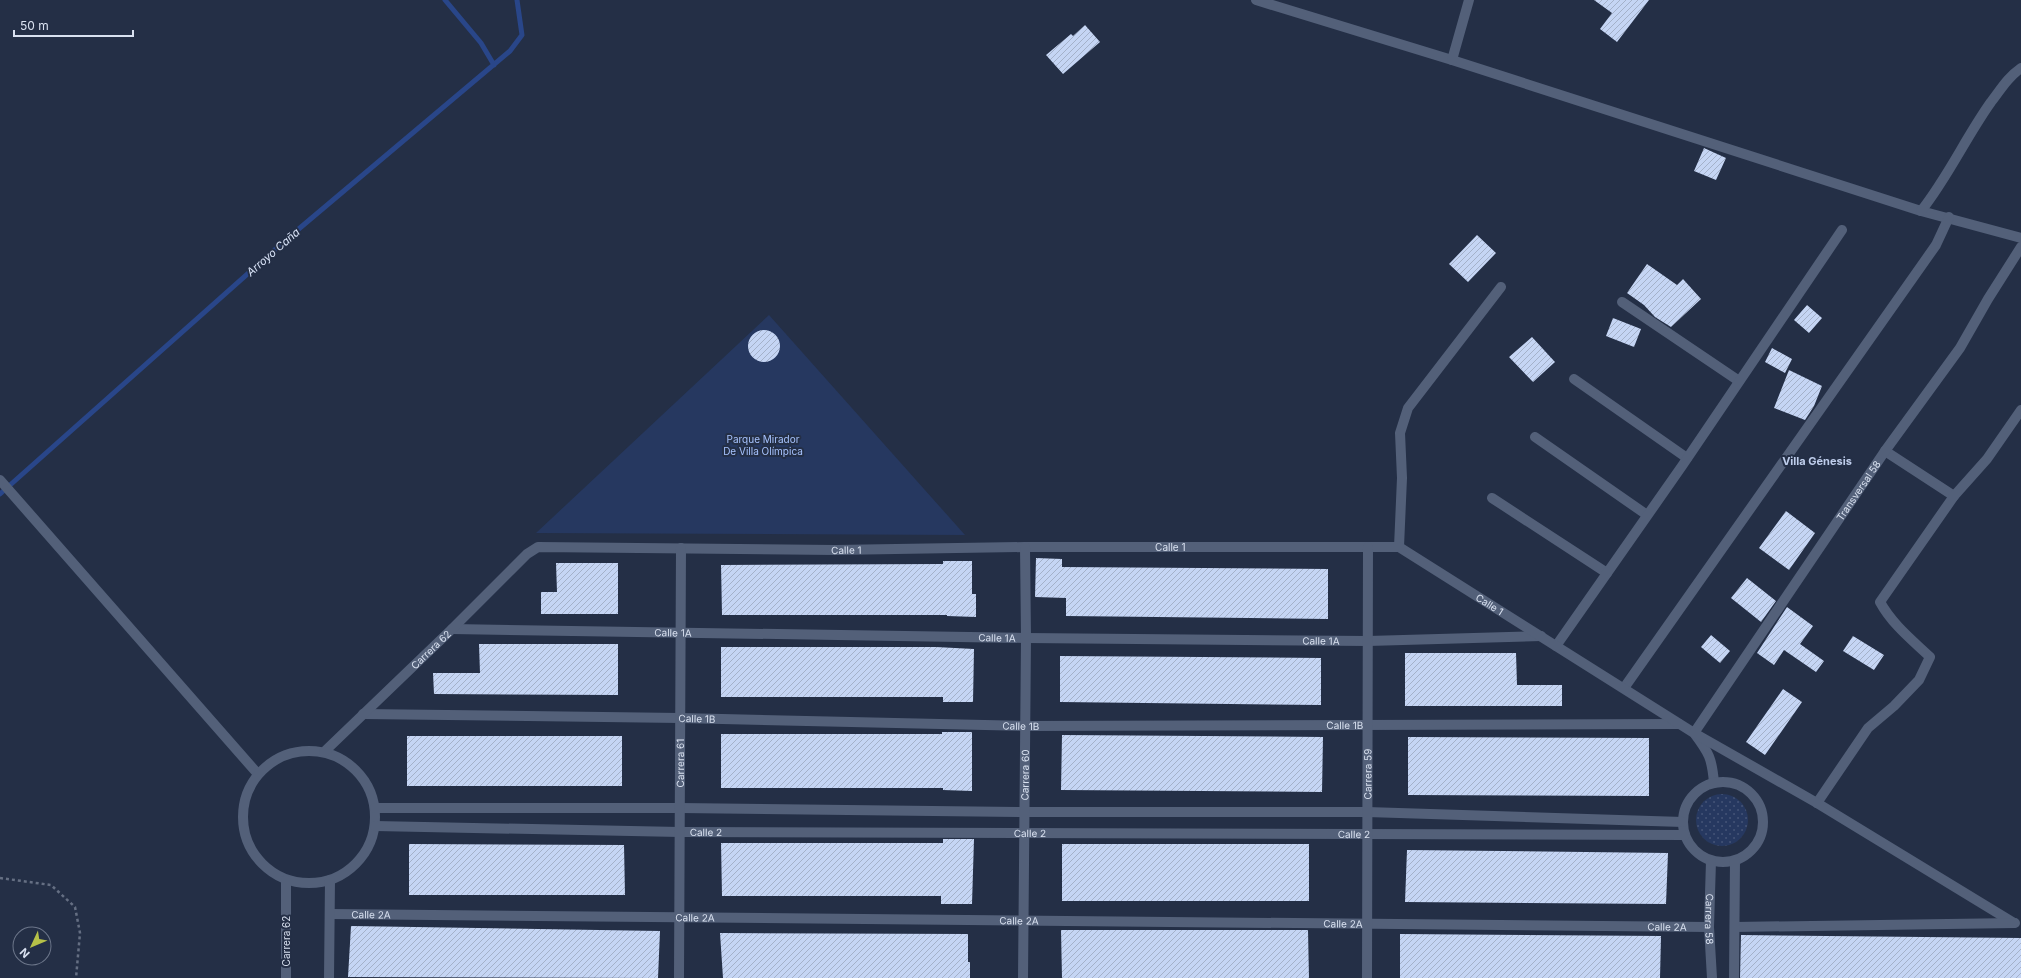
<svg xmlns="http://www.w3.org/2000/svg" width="2021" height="978" font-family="Inter,sans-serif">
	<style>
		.grass { fill: url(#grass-dots) }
		.park { fill: #263860 }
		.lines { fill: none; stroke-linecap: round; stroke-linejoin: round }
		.stream { stroke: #294689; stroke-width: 5 }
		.building { fill: url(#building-hatch) }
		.path { stroke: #656f83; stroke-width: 2.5; stroke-dasharray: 3 3; stroke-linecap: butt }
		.minor { stroke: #536079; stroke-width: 10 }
		.labels { text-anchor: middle; stroke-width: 4; stroke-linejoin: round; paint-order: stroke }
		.park-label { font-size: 10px; fill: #a6c2fd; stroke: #242f46 }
		.street-label { font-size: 10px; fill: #d9e1f0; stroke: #242f46 }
		.water-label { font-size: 11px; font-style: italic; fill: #dbe5f9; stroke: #242f46 }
		.neighbourhood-label { font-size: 11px; font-weight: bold; fill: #becdeb; stroke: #242f46 }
	</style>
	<defs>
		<pattern id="grass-dots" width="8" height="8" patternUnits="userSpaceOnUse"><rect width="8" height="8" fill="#263860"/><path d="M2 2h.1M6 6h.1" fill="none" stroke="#455477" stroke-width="1.8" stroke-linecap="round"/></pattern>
		<pattern id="building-hatch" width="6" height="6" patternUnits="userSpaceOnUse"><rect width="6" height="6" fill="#c5d5f4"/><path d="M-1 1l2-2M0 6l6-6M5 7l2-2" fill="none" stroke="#a4b1c9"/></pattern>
	</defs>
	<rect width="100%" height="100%" fill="#242f46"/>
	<path class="grass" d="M1696 820a26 26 0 1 1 52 0a26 26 0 1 1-52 0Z"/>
	<path class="park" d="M769 315 965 535 536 533Z"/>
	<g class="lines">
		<path class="stream" d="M445 0 481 43 494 65
			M0 494 288 238 510 51 522 35 517 0"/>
	</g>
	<path class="building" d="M1594 0H1649L1617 42 1600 29 1612 13Z
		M1085 25 1100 42 1063 74 1046 55 1071 34 1073 36Z
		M1704 148 1726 158 1716 180 1694 171Z
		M1477 235 1496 253 1468 282 1449 264Z
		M1647 264 1677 285 1683 279 1701 299 1671 327 1655 317 1644 305 1627 293Z
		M1807 305 1822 318 1809 333 1794 320Z
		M1613 318 1641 329 1634 347 1606 336Z
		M748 346a16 16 0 1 1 32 0a16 16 0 1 1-32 0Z
		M1532 337 1555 362 1533 382 1509 357Z
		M1772 348 1792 359 1785 373 1765 362Z
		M1789 370 1822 386 1814 406 1805 420 1774 408Z
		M1786 511 1815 533 1789 570 1759 548Z
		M1036 558 1062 559V567L1328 569V619L1066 616V598L1035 597Z
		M943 561H972V594H976V617L947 616V615H722L721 565 943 564Z
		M556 563H618V614H541V592H557Z
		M1747 578 1776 601 1761 622 1731 598Z
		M1787 607 1813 626 1800 644 1824 661 1816 672 1784 650 1774 665 1757 653Z
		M1711 635 1730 651 1720 663 1701 647Z
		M1853 636 1884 655 1874 670 1843 651Z
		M479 644H618V695L434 694 433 673H480Z
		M721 647H936L974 649 973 702H943V697H721Z
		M1405 653H1516L1517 685H1562V706H1405Z
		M1060 656 1321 658V705L1060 702Z
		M1783 689 1802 702 1765 755 1746 742Z
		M942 732H972V791L943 790V788H721V734H942Z
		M1062 735 1323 737 1322 792 1061 790Z
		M407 736H622V786H407Z
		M1408 737 1649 738V796L1408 795Z
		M943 839H974L972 904H941V896H722L721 843H943Z
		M409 844 624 845 625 895H409Z
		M1062 844H1309V901H1062Z
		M1407 850 1668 853 1666 904 1405 902Z
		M351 926 660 931 658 978 348 977Z
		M1061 930H1308L1309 978H1062Z
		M720 933 968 934V962H970V978H723Z
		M1400 934 1661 936 1660 978H1400Z
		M1741 935 2021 938V978H1740Z"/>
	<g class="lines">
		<path class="path" d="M0 878 51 885 75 907 80 933 76 978"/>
		<g class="minor">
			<path d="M1256 0 1452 60 1921 211 2021 238"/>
			<path d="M1452 60 1469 0"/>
			<path d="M1921 211C1948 177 1966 137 1991 102 2001 89 2008 77 2021 68"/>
			<path d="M1622 302 1739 381"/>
			<path d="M1574 379 1687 458"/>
			<path d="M1535 437 1647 515"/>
			<path d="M1885 451 1954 496"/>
			<path d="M0 480 257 773"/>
			<path d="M1492 498 1607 573"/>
			<path d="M1399 547 1402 478 1400 433 1408 408 1501 287"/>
			<path id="s1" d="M452 629 1026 638 1368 641 1541 636"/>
			<path d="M1556 646 1682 466 1842 230"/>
			<path d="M1624 688 1936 245 1949 217"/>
			<path id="s2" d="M363 714 680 718 1026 726 1679 724"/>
			<circle cx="309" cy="817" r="66"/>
			<path id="s3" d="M324 752 452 629 527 554 538 547 835 550 1025 547H1399L1694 733C1709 753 1712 758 1714 783"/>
			<circle cx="1723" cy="822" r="40"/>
			<path d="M1817 803 1868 728 1894 706 1919 680 1930 657C1912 640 1892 624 1880 602L1954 496 1987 459 2021 410"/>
			<path d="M375 808H680L1025 812H1367L1683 822"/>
			<path id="s4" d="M375 826 680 832 1685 835"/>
			<path id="s5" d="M1711 861 1709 927 1712 978"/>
			<path id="s6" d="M330 914 1709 927"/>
			<path id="s7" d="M2014 923 1817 803 1694 733 1885 451 1960 348 1988 299 2021 247"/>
			<path d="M1735 927 2015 923"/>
			<path d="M286 978V880"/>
			<path d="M329 978 330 880"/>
			<path id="s8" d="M679 978 681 548"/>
			<path id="s9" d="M1023 978 1026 638 1025 547"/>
			<path id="s10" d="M1367 978 1368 547"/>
			<path d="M1734 978 1735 861"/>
		</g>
	</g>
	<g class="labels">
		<g class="park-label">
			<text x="763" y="443">Parque Mirador<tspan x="763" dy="12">De Villa Olímpica</tspan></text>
		</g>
		<g class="street-label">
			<text dy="4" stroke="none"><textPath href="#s7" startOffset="665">Transversal 58</textPath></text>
			<text dy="4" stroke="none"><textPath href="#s3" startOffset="929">Calle 1</textPath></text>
			<text dy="4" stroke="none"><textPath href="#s3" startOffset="605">Calle 1</textPath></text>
			<text dy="4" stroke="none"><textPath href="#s3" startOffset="1265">Calle 1</textPath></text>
			<text dy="4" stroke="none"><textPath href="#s1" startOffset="221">Calle 1A</textPath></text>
			<text dy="4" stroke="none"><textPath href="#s1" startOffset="545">Calle 1A</textPath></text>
			<text dy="4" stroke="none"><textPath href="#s1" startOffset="869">Calle 1A</textPath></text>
			<text dy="4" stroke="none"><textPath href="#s3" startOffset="148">Carrera 62</textPath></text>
			<text dy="4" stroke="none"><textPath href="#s2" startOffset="334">Calle 1B</textPath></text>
			<text dy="4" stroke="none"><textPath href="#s2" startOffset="658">Calle 1B</textPath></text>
			<text dy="4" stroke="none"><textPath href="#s2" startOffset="982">Calle 1B</textPath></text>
			<text dy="4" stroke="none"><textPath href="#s8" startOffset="215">Carrera 61</textPath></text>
			<text dy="4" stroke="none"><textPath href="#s10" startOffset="204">Carrera 59</textPath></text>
			<text dy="4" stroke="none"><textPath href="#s9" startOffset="203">Carrera 60</textPath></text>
			<text dy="4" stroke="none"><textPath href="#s4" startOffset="331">Calle 2</textPath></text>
			<text dy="4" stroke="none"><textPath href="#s4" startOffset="979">Calle 2</textPath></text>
			<text dy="4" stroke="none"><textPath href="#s4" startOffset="655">Calle 2</textPath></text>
			<text dy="4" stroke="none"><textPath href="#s6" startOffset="41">Calle 2A</textPath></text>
			<text dy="4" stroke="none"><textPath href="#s6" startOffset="365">Calle 2A</textPath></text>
			<text dy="4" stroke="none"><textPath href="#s5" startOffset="58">Carrera 58</textPath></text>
			<text dy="4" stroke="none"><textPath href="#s6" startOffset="689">Calle 2A</textPath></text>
			<text dy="4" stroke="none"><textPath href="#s6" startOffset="1013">Calle 2A</textPath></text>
			<text dy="4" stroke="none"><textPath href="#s6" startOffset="1337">Calle 2A</textPath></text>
			<text transform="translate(286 941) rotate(-90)" y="4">Carrera 62</text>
		</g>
		<g class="water-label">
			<text transform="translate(273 252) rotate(-41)" y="4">Arroyo Caña</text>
		</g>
		<g class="neighbourhood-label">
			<text x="1817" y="465">Villa Génesis</text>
		</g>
	</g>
	<g transform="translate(32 946) rotate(226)"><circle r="19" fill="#242f46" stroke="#6c768a"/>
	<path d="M0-3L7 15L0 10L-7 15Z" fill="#b6c148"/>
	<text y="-6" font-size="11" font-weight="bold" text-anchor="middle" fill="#d9e1f0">N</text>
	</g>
	<path d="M14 30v6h119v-6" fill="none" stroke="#d9e1f0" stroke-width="2"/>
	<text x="20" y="30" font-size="12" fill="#d9e1f0" stroke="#242f46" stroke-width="3" paint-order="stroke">50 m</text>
</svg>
